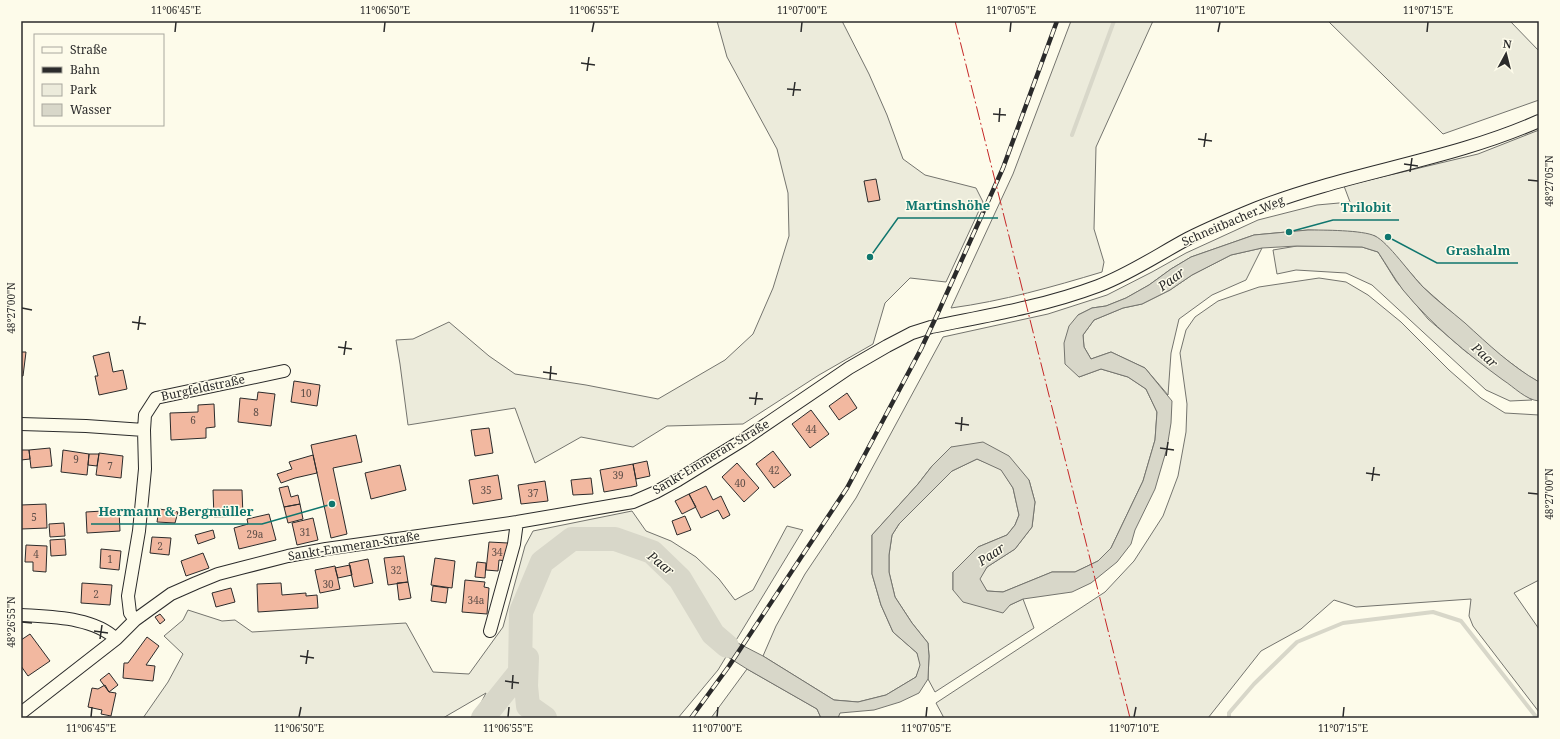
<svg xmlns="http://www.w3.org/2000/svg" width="1560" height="739" font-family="'Noto Serif',serif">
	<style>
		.green { fill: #ecebdb; stroke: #74746e }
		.water { fill: #d8d7c9; stroke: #74746e }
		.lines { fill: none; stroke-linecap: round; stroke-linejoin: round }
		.stream { stroke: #d8d7c9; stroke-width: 4 }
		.river { stroke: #d8d7c9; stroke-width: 24 }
		.building { fill: #f2b8a0; stroke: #2b2b2b }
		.minor-casing { stroke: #2b2b2b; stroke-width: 14 }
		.minor { stroke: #fdfbea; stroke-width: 12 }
		.rail-casing { stroke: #2b2b2b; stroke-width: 4.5 }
		.rail { stroke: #fdfbea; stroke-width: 3; stroke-dasharray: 9; stroke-linecap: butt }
		.power { stroke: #c62828; stroke-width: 1; stroke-dasharray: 14 3 2 3; stroke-linecap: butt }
		.ticks { fill: none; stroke: #2b2b2b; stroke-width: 1.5 }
		.labels { text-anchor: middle; stroke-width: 3; stroke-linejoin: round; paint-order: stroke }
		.number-label { font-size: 10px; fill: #5d4e48 }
		.street-label { font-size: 12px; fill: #2b2b2b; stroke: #fdfbea }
		.water-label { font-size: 13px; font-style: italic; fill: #2b2b2b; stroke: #fdfbea }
		.leader { fill: none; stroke: #0f766e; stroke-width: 1.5 }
		.callout-dot { fill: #0f766e; stroke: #fdfbea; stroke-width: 1.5 }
		.callout-label { font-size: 13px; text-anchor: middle; font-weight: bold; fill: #0f766e; stroke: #fdfbea; stroke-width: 3; stroke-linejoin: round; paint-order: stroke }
		.neatline { fill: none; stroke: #2b2b2b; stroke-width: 1.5 }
		.ticks-label { font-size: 10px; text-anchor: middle; fill: #2b2b2b }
	</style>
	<rect width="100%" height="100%" fill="#fdfbea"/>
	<path class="green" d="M717 21H842L869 74 887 115 903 159 925 175 976 188 983 202 946 282 910 278 885 303 873 344 819 375 743 424 667 426 633 447 581 437 535 463 515 408 408 425 400 364 396 340 413 339 449 322 489 356 515 374 586 385 658 399 725 360 753 334 773 288 789 236 788 193 777 149 727 57Z
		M1071 21H1153L1096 147 1094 229 1104 262 1102 272C1052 287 1003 301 951 308L1013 174Z
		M1328 21H1510L1539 51V100L1443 134Z
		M1539 130V382L1527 375 1496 352 1473 331 1423 287 1386 245 1375 236 1354 232 1308 230 1254 235 1191 257 1171 269 1149 285 1126 298 1106 306 1092 308 1078 315 1079 377 1101 369 1128 377 1146 389 1157 412 1155 440 1143 481 1111 548 1098 561 1075 572H1052L1003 592 987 591 979 579 987 567 1015 549 1032 527 1035 502 1029 480 951 447 932 466 918 484 872 535V574L881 605 893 632 917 653 921 665 916 677 886 695 858 702 834 700 763 656 776 626 805 574 856 498 943 337 1048 314 1107 295 1152 272 1186 253 1258 220 1317 205 1350 202 1344 186 1478 154Z
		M1297 246 1362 247 1378 252 1396 281 1428 319 1465 351 1532 400 1510 401 1486 390 1372 285 1346 273 1296 270 1277 274 1273 250Z
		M1262 248 1246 280 1212 295 1179 319 1171 353 1168 395 1145 368 1111 352 1091 359 1084 347 1083 335 1094 320 1123 308 1142 304 1170 290 1192 275 1231 255Z
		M1319 278 1346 282 1368 295 1401 322 1449 370 1481 398 1505 413 1539 415V580L1514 593 1539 629V712L1473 626 1469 616 1471 599 1356 607 1334 600 1301 629 1261 651 1208 718H944L936 703 1105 592 1134 561 1163 516 1178 476 1186 432 1187 404 1180 353 1186 330 1195 317 1218 301 1259 287Z
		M977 459 1001 469 1013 488 1019 515 1015 525 1007 535 978 547 953 572V590L1010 605 1023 599 1034 628 935 692 928 679 929 656 928 643 912 623 895 597 889 572V555L892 535 899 524 952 471Z
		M632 511 646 531 671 541 696 557 719 579 735 600 753 590 787 526 803 530 718 670 678 718H470L477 711 486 693 443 718H143L168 682 183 654 164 636 183 620 188 610 222 621 235 620 252 632 406 623 433 672 469 674 503 627 525 546 533 531Z
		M747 669 817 709 821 718H711Z"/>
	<path class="water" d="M1308 230C1323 230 1363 230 1375 236 1388 242 1411 275 1423 287 1436 300 1451 311 1465 323 1488 344 1511 366 1539 382V401C1526 400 1514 387 1503 380 1466 353 1432 325 1403 290 1394 278 1386 264 1378 252L1362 247 1297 246 1262 248 1231 255 1192 275 1170 290 1142 304 1123 308 1094 320 1083 335 1084 347 1091 359 1111 352 1145 368 1172 401 1171 423 1167 448 1155 489 1135 530 1131 544 1117 562 1091 583 1072 592 1023 599 1010 605 1003 613 963 602 953 590V572L978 547 1007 535 1015 525 1019 515 1013 488 1001 470 977 459 952 471 899 524 892 535 889 555V572L895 597 912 623 928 643 929 656 928 679 919 693 900 702 874 710 840 713 838 718H821L817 709 747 669 712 647 700 624 709 621 730 639 763 656 834 700 858 702 886 695 916 677 920 665 917 653 893 632 881 605 872 574V535L918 484 932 466 951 447 983 442 1009 456 1029 480 1035 502 1032 527 1015 549 987 567 980 579 987 591 1003 592 1052 572H1075L1098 561 1111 548 1143 481 1155 440 1157 412 1146 389 1128 377 1101 369 1079 377 1065 364 1064 343 1069 326 1078 315 1092 308 1106 306 1126 298 1149 285 1171 269 1191 257 1254 235Z"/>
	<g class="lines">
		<path class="stream" d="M1072 135 1114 21
			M1229 718V713L1254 684 1297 642 1343 623 1433 612 1461 621 1537 718"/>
		<path class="river" d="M527 658 526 686 528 706 545 718
			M483 718 520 672 521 612 542 562 572 539H615L652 552 680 579 713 634 727 646"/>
	</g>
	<path class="building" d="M876 179 880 200 868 202 864 181Z
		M21 352H26L23 376H21Z
		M109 352 113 372 123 370 127 389 99 395 95 376H98L93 356Z
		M294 381 320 385 317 406 291 402Z
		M258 392 275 394 271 426 238 422 240 398 257 400Z
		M847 393 857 408 839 420 829 406Z
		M214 404 215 427 206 428V438L171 440 170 413 198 412V405Z
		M811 410 829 434 810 448 792 424Z
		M489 428 493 453 475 456 471 430Z
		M356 435 362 462 333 468 347 534 331 538 311 445Z
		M50 448 52 466 31 468 29 450Z
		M21 450H29L30 459 21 460Z
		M63 450 89 454 87 475 61 472Z
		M773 451 791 475 774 488 756 464Z
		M99 453 123 456 121 478 96 475Z
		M89 454H99L97 466 88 465Z
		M313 455 317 473 295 478 281 483 277 474 292 469 289 462Z
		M647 461 650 476 636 479 633 464Z
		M737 463 759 488 744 502 722 477Z
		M633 464 637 486 604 492 600 470Z
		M400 465 406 490 371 499 365 473Z
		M498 475 502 499 473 504 469 480Z
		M591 478 593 494 573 495 571 480Z
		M545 481 548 501 521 504 518 485Z
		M288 486 291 497 298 495 300 504 284 507 279 488Z
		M706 486 713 500 721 496 730 515 723 519 718 510 701 518 689 494Z
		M213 490H242L243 516 214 517Z
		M689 494 696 507 682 514 675 501Z
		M46 504 47 528 21 529V505Z
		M300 504 303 519 288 523 284 507Z
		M159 509 178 512 175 523 157 522Z
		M119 510 120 531 87 533 86 512Z
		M269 514 276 540 239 549 234 528 248 524 247 519Z
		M685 516 691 530 677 535 672 521Z
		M313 518 318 540 297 545 292 523Z
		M64 523 65 536 50 537 49 524Z
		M213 530 215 538 198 544 195 535Z
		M152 537 171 538 169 555 150 553Z
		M65 539 66 555 51 556 50 540Z
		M489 542 508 543 506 561 499 560 498 571 486 570Z
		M26 545 47 546 46 572 33 571V562H25Z
		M101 549 121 551 119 570 100 568Z
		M203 553 209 568 186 576 181 561Z
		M404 556 408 582 388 585 384 558Z
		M435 558 455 561 452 588 431 585Z
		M368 559 373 583 354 587 349 563Z
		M477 562 486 563 485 578 475 577Z
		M350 565 352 575 338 578 335 568Z
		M335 566 340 589 320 593 315 570Z
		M465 580 485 582 484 587 489 588 487 614 462 612Z
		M408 582 411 598 399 600 397 583Z
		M82 583 112 585 110 605 81 603Z
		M281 583 282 595 306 593V596L317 595 318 608 258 612 257 584Z
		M433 586 448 588 446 603 431 601Z
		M231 588 235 602 216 607 212 593Z
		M160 614 165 620 160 624 155 617Z
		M30 634 50 661 28 676 21 666V640Z
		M147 637 159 646 146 665 155 666 153 681 123 678 124 663H128Z
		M109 673 118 685 109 692 100 680Z
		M105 685 109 692 116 693 111 716 101 714 102 710 88 707 92 688 98 689Z"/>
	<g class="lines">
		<defs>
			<path id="minor" d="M21 424 86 426 144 430
				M21 615C51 617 94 617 116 639
				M135 620 130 613 128 596 139 531 145 469 144 430 145 415 156 398 284 371
				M490 631 514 544 517 522
				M21 713 116 639 135 620 171 594 196 583 218 574 241 568 288 556 326 549 517 522 633 502 656 492 678 480 743 440 849 368 887 346 912 333 931 327C986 316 1045 306 1098 286 1130 274 1159 254 1189 238 1211 227 1235 217 1257 208 1349 172 1449 161 1539 121"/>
		</defs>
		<use href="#minor" class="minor-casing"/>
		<use href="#minor" class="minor"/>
		<defs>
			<path id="rail" d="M691 718 729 666 847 488 921 349 937 315 1003 168 1057 21"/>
		</defs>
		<use href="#rail" class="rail-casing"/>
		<use href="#rail" class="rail"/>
		<path class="power" d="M955 21 1130 718"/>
	</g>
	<path class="ticks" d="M175 32 176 22M384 32 385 22M592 32 594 22M801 32 802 22M1010 32 1011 22M1218 32 1220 22M1427 32 1428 22M581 63 595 65M587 71 589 57M787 89 801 90M793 96 795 82M993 114 1006 115M999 122 1000 108M1198 139 1212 141M1204 147 1206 133M1404 164 1418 166M1410 172 1412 158M1528 180 1538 181M22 308 32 310M132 322 146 324M138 330 140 316M338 347 352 349M344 355 346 341M543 372 557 374M550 380 551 366M749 398 763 399M755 405 757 392M955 423 969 425M961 431 962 417M1160 448 1174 450M1166 456 1168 442M1366 473 1380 475M1372 481 1374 467M1528 493 1538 494M22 622 32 623M94 631 108 633M100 639 102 625M300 656 314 658M306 664 308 650M505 681 519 683M512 689 513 675M91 717 92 707M299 717 301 707M508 717 509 707M717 717 718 707M926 717 927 707M1134 717 1136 707M1343 717 1344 707"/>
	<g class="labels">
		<g class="number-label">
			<text x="306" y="397">10</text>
			<text x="256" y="416">8</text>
			<text x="193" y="424">6</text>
			<text x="811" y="433">44</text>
			<text x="76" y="463">9</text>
			<text x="110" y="470">7</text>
			<text x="774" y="474">42</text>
			<text x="618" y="479">39</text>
			<text x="740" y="487">40</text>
			<text x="486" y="494">35</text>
			<text x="533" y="497">37</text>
			<text x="34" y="521">5</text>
			<text x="305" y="536">31</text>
			<text x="255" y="538">29a</text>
			<text x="160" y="550">2</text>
			<text x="497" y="556">34</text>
			<text x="36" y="558">4</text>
			<text x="110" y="563">1</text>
			<text x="396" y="574">32</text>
			<text x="328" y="588">30</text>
			<text x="96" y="598">2</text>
			<text x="476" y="604">34a</text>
		</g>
		<g class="street-label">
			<text transform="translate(1233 221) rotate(-23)" y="4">Schneitbacher Weg</text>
			<text transform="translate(203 388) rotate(-12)" y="4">Burgfeldstraße</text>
			<text transform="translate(711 457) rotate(-31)" y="4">Sankt-Emmeran-Straße</text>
			<text transform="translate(354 546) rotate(-9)" y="4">Sankt-Emmeran-Straße</text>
		</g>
		<g class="water-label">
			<text transform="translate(1171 279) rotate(-36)" y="5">Paar</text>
			<text transform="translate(1485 355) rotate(42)" y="5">Paar</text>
			<text transform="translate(991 554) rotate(-33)" y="5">Paar</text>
			<text transform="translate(661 563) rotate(39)" y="5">Paar</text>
		</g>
	</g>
	<path class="leader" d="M870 257L898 218H998M1289 232L1333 220H1399M1388 237L1437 263H1518M332 504L262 524H91"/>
	<g class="callout-dot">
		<circle cx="870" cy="257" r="4"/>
		<circle cx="1289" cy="232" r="4"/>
		<circle cx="1388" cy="237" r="4"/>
		<circle cx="332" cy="504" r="4"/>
	</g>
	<g class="callout-label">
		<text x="948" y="210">Martinshöhe</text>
		<text x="1366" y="212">Trilobit</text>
		<text x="1478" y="255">Grashalm</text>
		<text x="176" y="516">Hermann &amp; Bergmüller</text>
	</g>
	<rect width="1560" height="739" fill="none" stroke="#fdfbea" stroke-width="44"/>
	<rect x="34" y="34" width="130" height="92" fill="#fdfbea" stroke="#a9a89e"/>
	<rect x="42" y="47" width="20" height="6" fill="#fdfbea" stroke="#a9a89e"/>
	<text x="70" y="54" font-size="12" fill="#2b2b2b">Straße</text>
	<rect x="42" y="67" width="20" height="6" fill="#2b2b2b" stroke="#a9a89e"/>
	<text x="70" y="74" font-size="12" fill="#2b2b2b">Bahn</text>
	<rect x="42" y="84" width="20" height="12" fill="#ecebdb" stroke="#a9a89e"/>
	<text x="70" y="94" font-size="12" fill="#2b2b2b">Park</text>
	<rect x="42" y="104" width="20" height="12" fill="#d8d7c9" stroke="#a9a89e"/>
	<text x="70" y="114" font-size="12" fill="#2b2b2b">Wasser</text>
	<g transform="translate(1506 54) rotate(7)" stroke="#fdfbea" stroke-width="3" paint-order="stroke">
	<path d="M0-3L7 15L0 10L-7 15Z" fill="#2b2b2b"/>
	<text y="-6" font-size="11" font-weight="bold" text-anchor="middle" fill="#2b2b2b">N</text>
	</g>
	<rect x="22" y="22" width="1516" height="695" class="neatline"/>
	<g class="ticks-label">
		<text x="176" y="14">11°06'45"E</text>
		<text x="385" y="14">11°06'50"E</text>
		<text x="594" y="14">11°06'55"E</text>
		<text x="802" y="14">11°07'00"E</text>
		<text x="1011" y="14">11°07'05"E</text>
		<text x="1220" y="14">11°07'10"E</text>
		<text x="1428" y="14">11°07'15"E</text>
		<text transform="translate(1549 181) rotate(-90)" y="4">48°27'05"N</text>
		<text transform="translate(11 308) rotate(-90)" y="4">48°27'00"N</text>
		<text transform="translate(1549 494) rotate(-90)" y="4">48°27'00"N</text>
		<text transform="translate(11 622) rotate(-90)" y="4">48°26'55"N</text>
		<text x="91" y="732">11°06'45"E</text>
		<text x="299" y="732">11°06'50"E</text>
		<text x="508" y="732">11°06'55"E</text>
		<text x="717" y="732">11°07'00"E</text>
		<text x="926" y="732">11°07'05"E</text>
		<text x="1134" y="732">11°07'10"E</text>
		<text x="1343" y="732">11°07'15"E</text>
	</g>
</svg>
